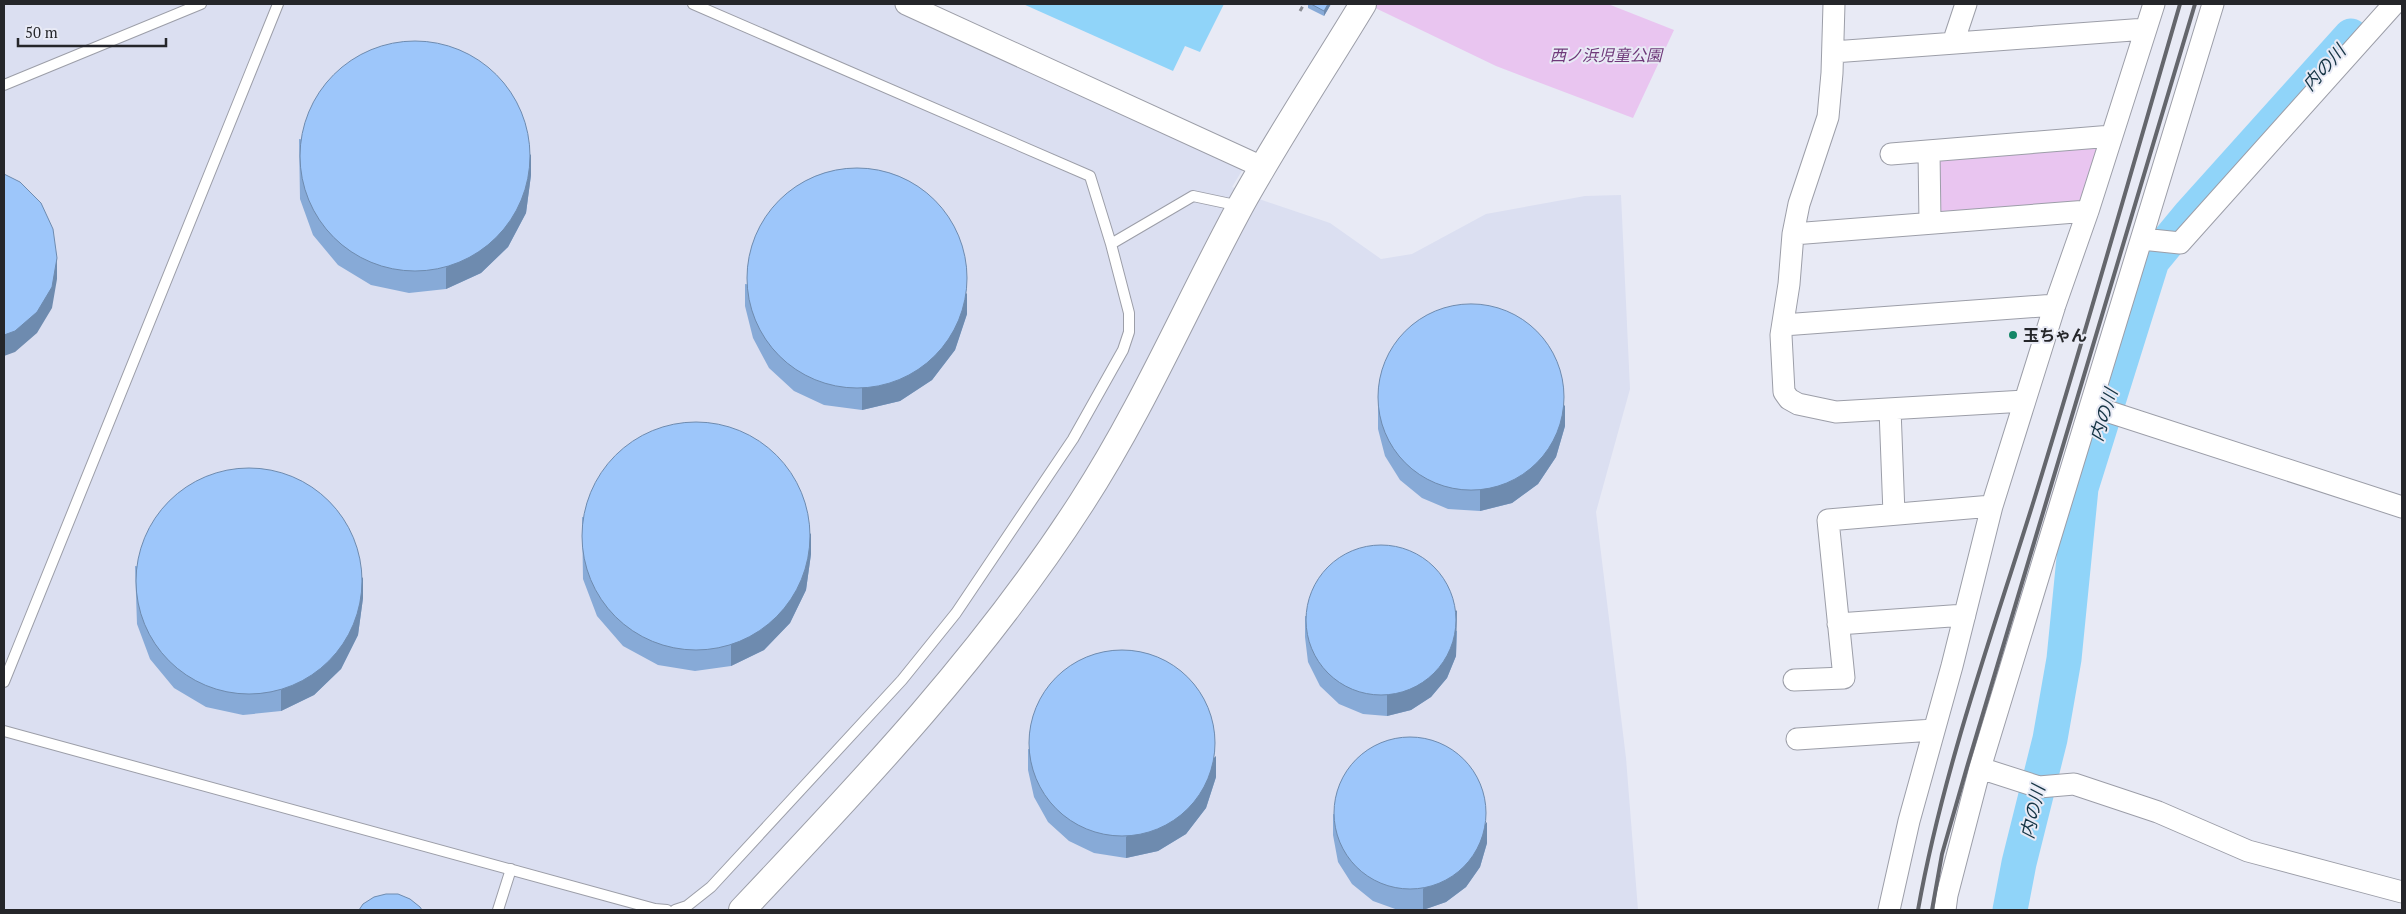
<svg xmlns="http://www.w3.org/2000/svg" width="2406" height="914" font-family="'PT Serif','Noto Sans JP',serif">
	<style>
		.built { fill: #dbdff1 }
		.green { fill: #e9c5f0 }
		.water { fill: #90d4f9 }
		.lines { fill: none; stroke-linecap: round; stroke-linejoin: round }
		.river { stroke: #90d4f9; stroke-width: 35 }
		.service-casing { stroke: #9c9ea8; stroke-width: 12 }
		.minor-casing { stroke: #9c9ea8; stroke-width: 23 }
		.tertiary-casing { stroke: #9c9ea8; stroke-width: 28 }
		.path { stroke: #8c8e95; stroke-width: 3; stroke-dasharray: 5 2.5; stroke-linecap: butt }
		.service { stroke: #fff; stroke-width: 10 }
		.minor { stroke: #fff; stroke-width: 21 }
		.tertiary { stroke: #fff; stroke-width: 26 }
		.rail { stroke: #64666c; stroke-width: 4 }
		.wall { fill: #87aad7 }
		.shaded-wall { fill: #6e8baf }
		.building { fill: #9dc6fa; stroke: #6e8baf }
		.poi-dot { fill: #148767; stroke: #e8eaf5; stroke-width: 2 }
		.labels { text-anchor: middle; stroke-width: 4; stroke-linejoin: round; paint-order: stroke }
		.park-label { font-size: 16px; font-style: italic; fill: #6f3a7a; stroke: #e8eaf5 }
		.poi-label { font-size: 16px; font-weight: bold; fill: #25262a; stroke: #e8eaf5; text-anchor: start }
		.water-label { font-size: 18px; font-style: italic; fill: #153444; stroke: #e8eaf5 }
	</style>
	<rect width="100%" height="100%" fill="#e8eaf5"/>
	<path class="built" d="M4 4H892L1243 169 1232 187 1262 200 1330 223 1381 259 1412 254 1486 214 1585 196 1621 195 1630 389 1596 512 1626 758 1638 910H4Z"/>
	<path class="green" d="M1367 4H1608L1674 30 1633 118 1496 66Z
		M2091 141 2098 150 2083 198 2076 203 1938 215 1939 155Z"/>
	<path class="water" d="M1023 4H1224L1200 52 1185 46 1173 71Z"/>
	<g class="lines">
		<path class="river" d="M2010 910 2019 863 2050 739 2064 659 2081 488 2152 261 2190 215 2351 36"/>
		<defs>
			<path id="service" d="M693 4 1090 176 1111 244 1193 196 1240 206
				M4 85 201 4
				M4 682 278 4
				M4 731 655 909 667 910
				M498 910 511 869
				M675 910 687 906 711 887 902 680 956 613 1073 439 1123 350 1129 332V313L1111 244"/>
			<path id="minor" d="M906 4 1262 167
				M1834 4 1832 73 1828 117 1799 204 1793 234 1789 284 1781 335 1784 392 1789 399 1798 404 1836 412 2025 401
				M1953 43 1966 4
				M1833 52 2146 29
				M1929 151 1930 223
				M1891 154 2112 136
				M1793 234 2088 211
				M2142 239 2180 243 2394 4
				M1783 325 2055 305
				M2091 406 2402 507
				M1890 409 1894 514
				M1838 624 1965 615
				M1794 680 1844 678 1828 520 1992 506
				M1797 739 1934 730
				M1980 768 2039 787 2074 784 2158 812 2248 851 2402 892
				M1889 910 1909 821 1952 666 1992 506 2055 305 2088 211 2154 4
				M1945 910 1947 895 1980 768 2213 4"/>
			<path id="tertiary" d="M742 910C865 780 985 653 1082 502 1144 406 1188 302 1242 203 1280 135 1323 70 1363 4"/>
		</defs>
		<use href="#service" class="service-casing"/>
		<use href="#minor" class="minor-casing"/>
		<use href="#tertiary" class="tertiary-casing"/>
		<path class="path" d="M1300 11 1304 4"/>
		<use href="#service" class="service"/>
		<use href="#minor" class="minor"/>
		<use href="#tertiary" class="tertiary"/>
		<path class="rail" d="M1918 910C1943 770 1992 635 2034 500 2085 335 2132 169 2180 4
			M1932 910 1942 854 1967 767 2195 4"/>
	</g>
	<path class="wall" d="M1308 4H1331L1324 16 1308 8Z
		M299 139 531 175 526 213 508 247 481 273 446 289 409 293 371 285 338 265 313 235 300 199Z
		M745 284 967 314 955 350 932 380 900 401 862 410 824 405 794 391 769 368 753 338 745 306Z
		M1378 408 1565 426 1556 457 1538 484 1512 503 1480 511 1448 509 1422 498 1400 480 1385 456 1378 429Z
		M582 517 811 554 806 590 790 623 764 650 731 666 695 671 658 665 623 646 597 616 583 579Z
		M135 566 363 598 358 635 341 669 314 695 281 711 243 715 206 707 174 688 150 659 137 624Z
		M1305 616 1457 631 1456 656 1447 678 1431 697 1411 710 1387 716 1363 714 1339 704 1320 686 1308 662 1305 637Z
		M1028 749 1216 777 1206 808 1186 834 1158 851 1126 858 1094 853 1069 841 1048 822 1034 797 1028 770Z
		M1333 814 1487 843 1480 867 1466 887 1446 902 1423 910H1398L1373 901 1352 884 1338 862 1333 835Z"/>
	<path class="shaded-wall" d="M1328 4H1331L1324 16V11Z
		M531 154V175L526 213 508 247 481 273 446 289V268Z
		M57 258V279L52 308 37 333 15 352 4 356V335Z
		M967 293V314L955 350 932 380 900 401 862 410V388Z
		M1565 405V426L1556 457 1538 484 1512 503 1480 511V490Z
		M811 533V554L806 590 790 623 764 650 731 666V645Z
		M363 577V598L358 635 341 669 314 695 281 711V690Z
		M1457 610 1456 656 1447 678 1431 697 1411 710 1387 716V695Z
		M1216 756V777L1206 808 1186 834 1158 851 1126 858V837Z
		M1487 822V843L1480 867 1466 887 1446 902 1423 910V889Z"/>
	<path class="building" d="M1311 4H1328L1324 11Z
		M300 156a115 115 0 1 1 230 0a115 115 0 1 1-230 0Z
		M747 278a110 110 0 1 1 220 0a110 110 0 1 1-220 0Z
		M4 174 20 182 41 203 53 229 57 258 52 287 37 312 15 331 4 335Z
		M1378 397a93 93 0 1 1 186 0a93 93 0 1 1-186 0Z
		M582 536a114 114 0 1 1 228 0a114 114 0 1 1-228 0Z
		M136 581a113 113 0 1 1 226 0a113 113 0 1 1-226 0Z
		M1306 620a75 75 0 1 1 150 0a75 75 0 1 1-150 0Z
		M1029 743a93 93 0 1 1 186 0a93 93 0 1 1-186 0Z
		M1334 813a76 76 0 1 1 152 0a76 76 0 1 1-152 0Z
		M386 894H398L410 899 420 907 422 910H359L363 904 374 897Z"/>
	<circle class="poi-dot" cx="2013" cy="335" r="5"/>
	<g class="labels">
		<g class="park-label">
			<text x="1606" y="61">西ノ浜児童公園</text>
		</g>
		<g class="poi-label">
			<text x="2023" y="341">玉ちゃん</text>
		</g>
		<g class="water-label">
			<text transform="translate(2324 68) rotate(-48)" y="6">内の川</text>
			<text transform="translate(2104 415) rotate(-73)" y="6">内の川</text>
			<text transform="translate(2033 812) rotate(-77)" y="6">内の川</text>
		</g>
	</g>
	<rect width="2406" height="914" fill="none" stroke="#25262a" stroke-width="10"/>
	<path d="M18 38v8h148v-8" fill="none" stroke="#25262a" stroke-width="2.5"/>
	<text x="25" y="38" font-size="15" fill="#25262a" stroke="#e8eaf5" stroke-width="4" paint-order="stroke">50 m</text>
</svg>
